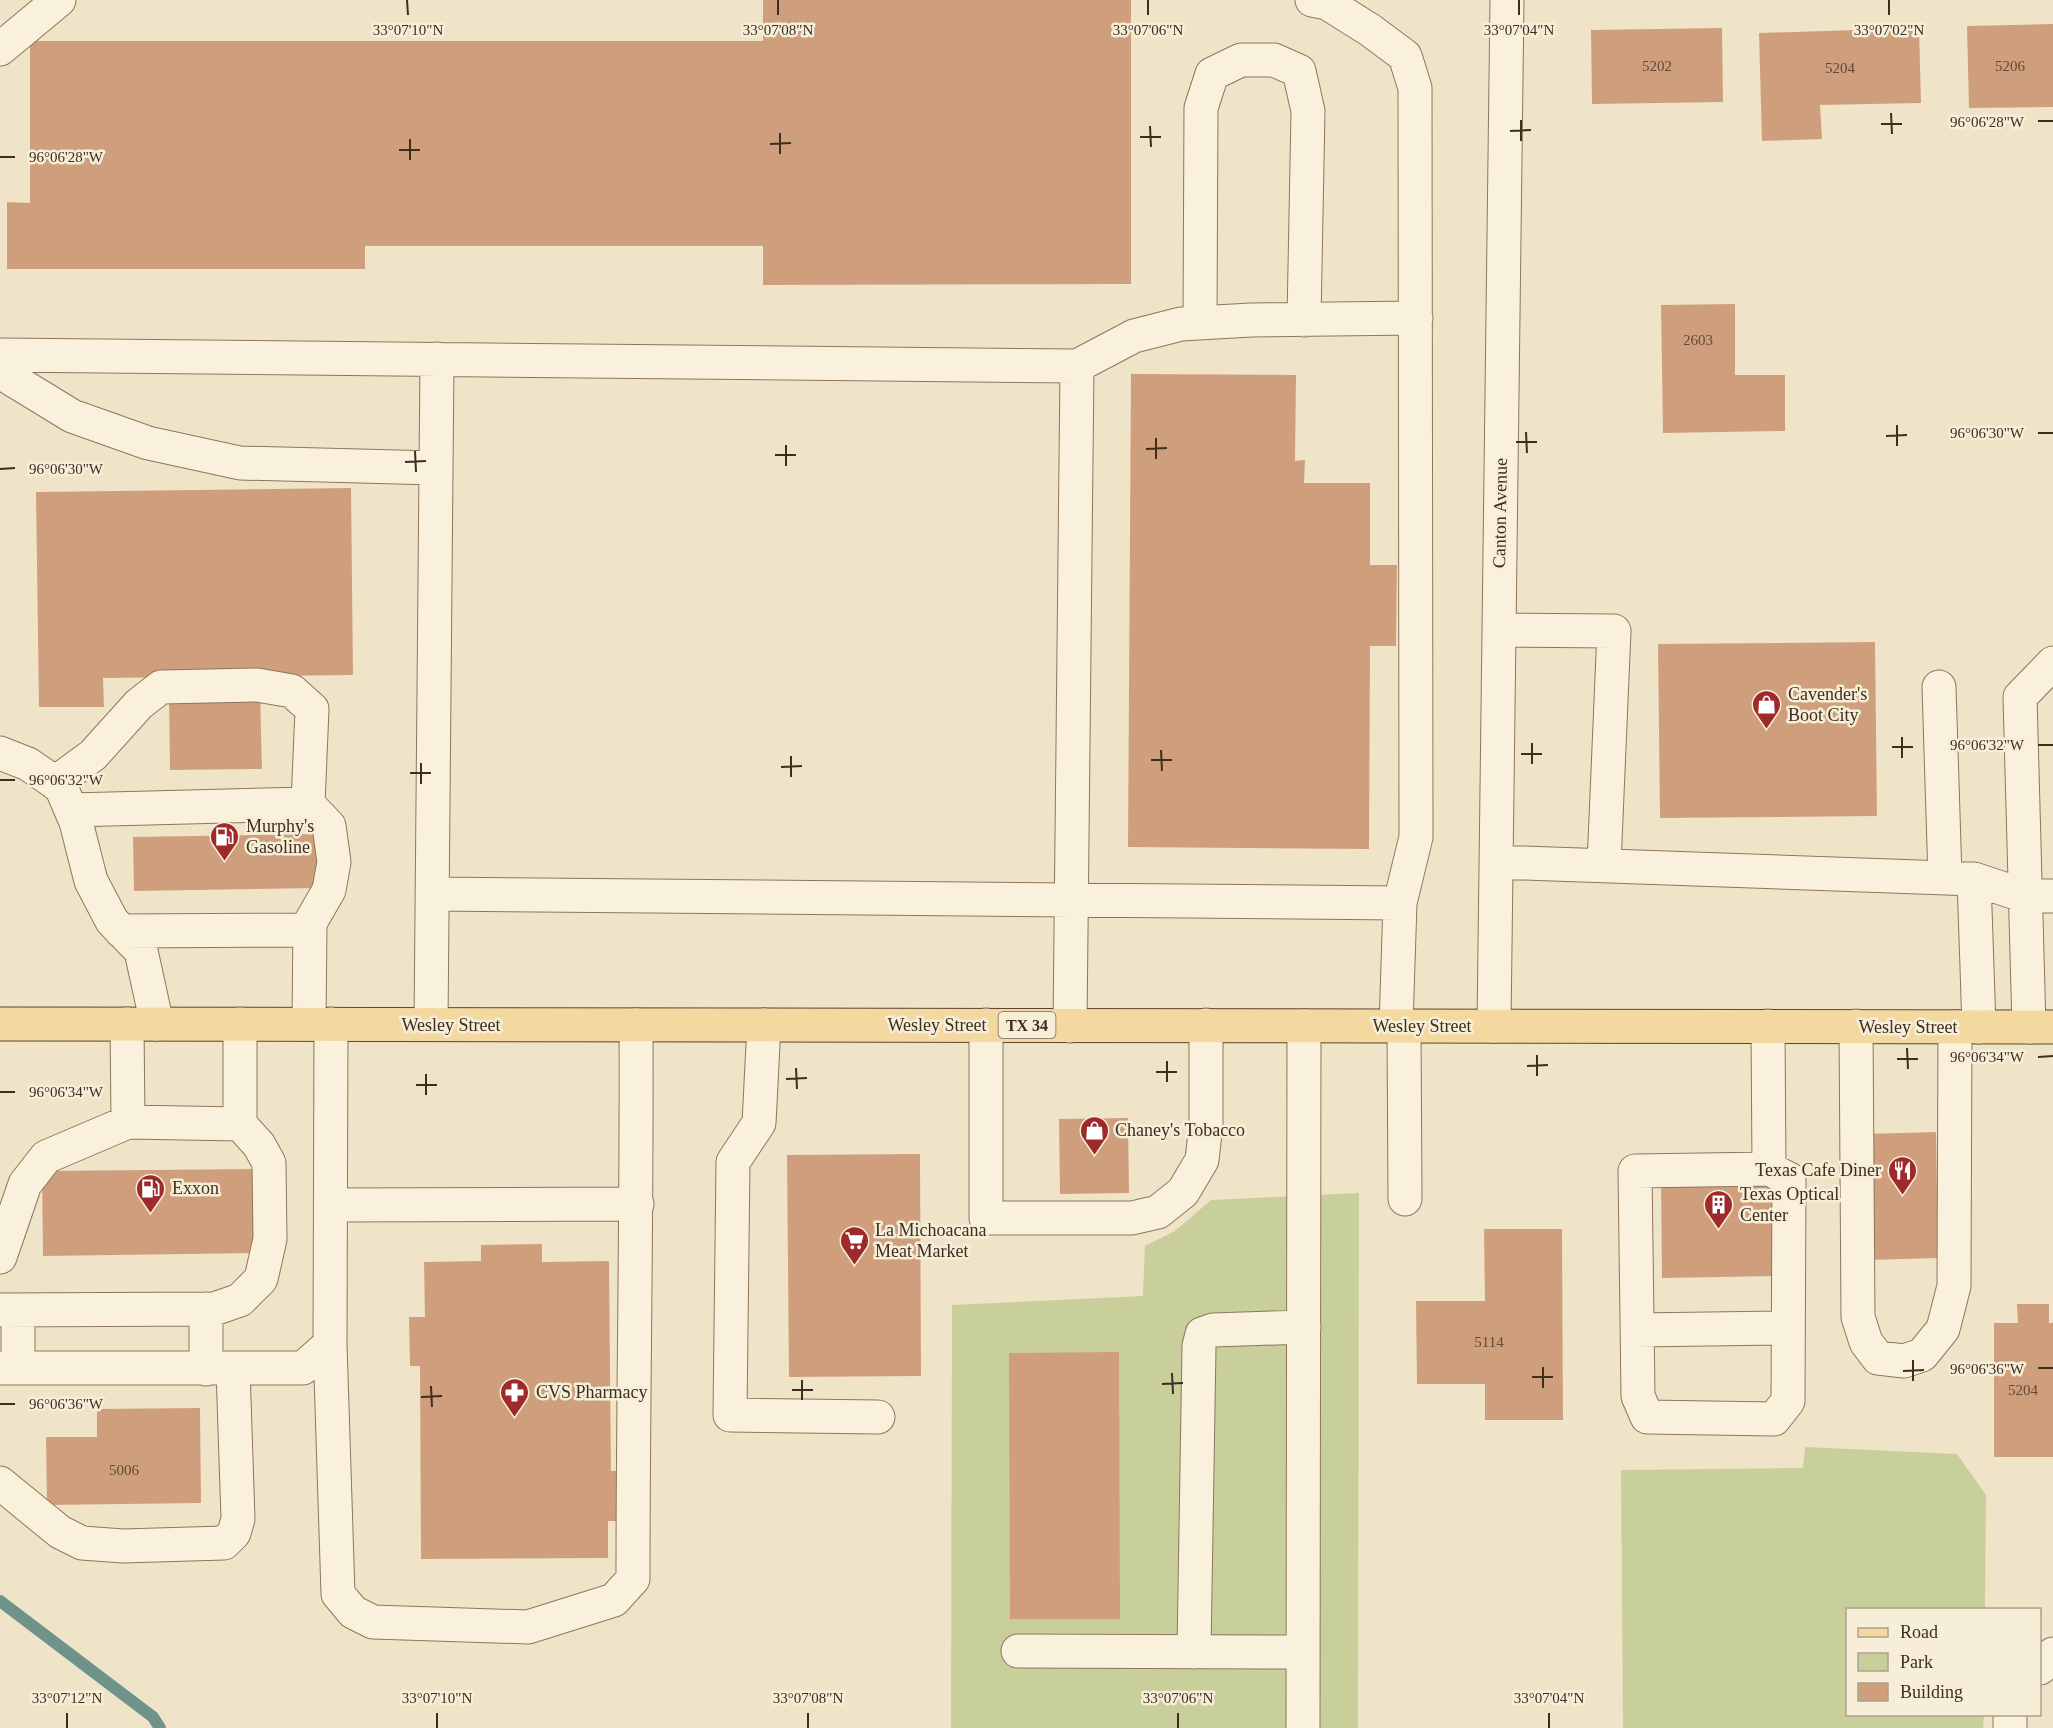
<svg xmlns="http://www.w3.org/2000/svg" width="2053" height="1728" font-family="'Times New Roman',serif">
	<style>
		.green { fill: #c9cf9b }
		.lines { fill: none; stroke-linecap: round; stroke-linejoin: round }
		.stream { stroke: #6f938a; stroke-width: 12 }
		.building { fill: #cf9f7d }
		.minor-casing { stroke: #8d765c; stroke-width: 35 }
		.major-casing { stroke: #5b4430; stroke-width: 35 }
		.minor { stroke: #faf1dc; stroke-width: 33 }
		.major { stroke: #f3d9a0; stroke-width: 33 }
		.ticks { fill: none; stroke: #3d2e20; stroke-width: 2 }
		.labels { text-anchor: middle; stroke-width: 5; stroke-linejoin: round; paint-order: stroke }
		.number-label { font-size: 15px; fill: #624a37 }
		.shield { fill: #f7eed8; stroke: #756857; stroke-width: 1.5 }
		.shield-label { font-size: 16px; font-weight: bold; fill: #3d2e20 }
		.street-label { font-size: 18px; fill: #3d2e20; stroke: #f7eed8 }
		.poi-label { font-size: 18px; fill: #3d2e20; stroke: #f7eed8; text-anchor: start }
		.ticks-label { font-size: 15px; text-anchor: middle; fill: #3d2e20; stroke: #f7eed8; stroke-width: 5; stroke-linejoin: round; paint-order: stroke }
	</style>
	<rect width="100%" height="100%" fill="#f0e4c8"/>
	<path class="green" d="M1359 1193 1358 1728H951L952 1305 1143 1296 1145 1246 1175 1231 1211 1200Z
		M1805 1447 1957 1454 1986 1495 1985 1609 1848 1610V1714L1984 1715 1983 1728H1623L1621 1470 1803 1468Z"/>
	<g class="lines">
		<path class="stream" d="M0 1601 153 1717 160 1728"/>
	</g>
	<path class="building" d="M763 0H1131V284L763 285V246H365V269H7V202L30 203V41H763Z
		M2053 24V107L1969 108 1967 26Z
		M1722 28 1723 102 1592 104 1591 30Z
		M1919 28 1921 103 1820 105 1822 139 1762 141 1759 33Z
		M1735 304V375H1785V431L1663 433 1661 305Z
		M1131 374 1296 375 1295 461 1305 460 1304 483H1370V565H1397L1396 646H1370L1369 849 1128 847Z
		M351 488 353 675 103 678 104 707H39L36 492Z
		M1875 642 1877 816 1660 818 1658 644Z
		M260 692 262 769 170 770 169 693Z
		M317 834 318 888 134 891 133 837Z
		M1128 1118 1129 1193 1060 1194 1059 1119Z
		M1936 1132 1938 1258 1867 1260 1865 1134Z
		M920 1154 921 1376 789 1377 787 1155Z
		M262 1169 263 1253 43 1256 42 1171Z
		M1776 1179 1778 1276 1662 1278 1661 1181Z
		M1484 1229H1562L1563 1420H1485V1384H1417L1416 1301H1485Z
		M542 1244V1262L609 1261 611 1471 640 1470V1521H608V1558L421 1559 420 1366H410L409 1317H425L424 1262 481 1261V1245Z
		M2017 1304H2049V1323H2053V1457H1994V1323H2018Z
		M1119 1352 1120 1619H1010L1009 1353Z
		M200 1408 201 1503 47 1505 46 1437H97V1409Z"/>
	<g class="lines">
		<defs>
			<path id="minor" d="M1312 0 1327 3 1370 30 1405 56 1415 88 1416 837 1400 903 1396 1026
				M0 49 59 0
				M1200 323 1201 108 1212 74 1241 60H1274L1299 71 1308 111 1304 320
				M0 355 1077 366 1070 1026
				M1077 366 1134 336 1181 324 1251 320 1416 318
				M0 372 72 416 148 443 240 463 436 468
				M1499 630 1614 631 1604 865
				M1939 687 1945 878
				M0 753 28 764 61 787 76 822 91 881 112 921 141 951 157 1024
				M55 783 93 755 139 704 161 687 257 685 292 691 312 709 308 804
				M71 810 308 804 329 826 334 862 329 890 310 923 309 1024
				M1496 862 1974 879 1979 1027
				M1974 879 2025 896H2053
				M432 894 1400 903
				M121 931 310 930
				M127 1024 128 1122
				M431 1024 437 359
				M764 1025 759 1123 733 1162 730 1415 878 1417
				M986 1025V1218H1132L1158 1212 1183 1192 1202 1160 1206 1124V1025
				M1404 1026 1405 1199
				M1494 1026 1507 0
				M1768 1026 1769 1169 1635 1171 1638 1396 1647 1417 1774 1419 1788 1401 1789 1179 1769 1169
				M1856 1026 1858 1317 1866 1342 1878 1358 1904 1361 1922 1355 1943 1329 1954 1286 1955 1027
				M2029 1027 2020 697 2053 663
				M240 1124V1024
				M331 1205 637 1204
				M0 1257 25 1184 46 1157 128 1122 240 1124 259 1145 269 1163 270 1239 261 1279 240 1300 214 1309 0 1310
				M206 1309V1369
				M18 1310V1368
				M1637 1330 1788 1328
				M330 1344 338 1594 353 1612 373 1622 528 1627 614 1600 633 1579C633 1394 637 1209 636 1025
				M0 1368H303L330 1344 331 1024
				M0 1483 60 1532 82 1543 123 1546 224 1543 234 1533 238 1519 233 1369
				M1018 1651 1303 1652
				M1194 1652 1199 1346 1202 1334 1213 1330 1304 1327
				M2040 1668 2053 1654
				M2010 1714V1728
				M1303 1728 1304 1026"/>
			<path id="major" d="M0 1024 2053 1027"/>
		</defs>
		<use href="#minor" class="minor-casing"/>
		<use href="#major" class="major-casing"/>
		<use href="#minor" class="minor"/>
		<use href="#major" class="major"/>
	</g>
	<path class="ticks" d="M407 0 408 15M778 0V15M1148 0V15M1519 0V15M1889 0V15M1891 113 1892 134M1521 120V141M2038 121H2053M1881 124H1902M1150 126 1151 147M1510 131 1531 130M780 133V154M1140 137H1161M410 139V160M770 144 791 143M399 150H420M0 157H15M1897 425V446M1526 432 1527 453M2038 433H2053M1886 436 1907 435M1156 438V459M1516 442H1537M786 445V466M1146 449 1167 448M415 451 416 472M775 455H796M405 462 426 461M0 469 15 468M1902 737V758M1532 743V764M2038 745H2053M1892 747H1913M1161 750 1162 771M1521 754H1542M791 756V777M1151 760H1172M421 763V784M781 767 802 766M410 773H431M0 780H15M1907 1048 1908 1069M1537 1055V1076M2038 1057 2053 1056M1897 1059H1918M1167 1061V1082M1527 1066 1548 1065M796 1068 797 1089M1156 1072H1177M426 1074V1095M786 1079 807 1078M416 1085H437M0 1092H15M1913 1360V1381M1543 1367V1388M2038 1368H2053M1903 1371 1924 1370M1172 1373 1173 1394M1532 1377H1553M802 1380V1400M1162 1384 1183 1383M431 1386 432 1407M792 1390H813M421 1397 442 1396M0 1404H15M67 1713V1728M437 1713V1728M808 1713V1728M1178 1713V1728M1549 1713V1728"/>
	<defs>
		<symbol id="shop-pin" viewBox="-11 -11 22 30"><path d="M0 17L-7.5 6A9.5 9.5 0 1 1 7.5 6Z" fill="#9e2a2b" stroke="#f7eed8"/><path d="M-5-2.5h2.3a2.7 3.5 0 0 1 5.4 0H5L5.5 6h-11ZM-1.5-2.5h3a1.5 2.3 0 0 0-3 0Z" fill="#fff"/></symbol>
		<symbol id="fuel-pin" viewBox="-11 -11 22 30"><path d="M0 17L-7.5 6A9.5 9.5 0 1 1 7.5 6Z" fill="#9e2a2b" stroke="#f7eed8"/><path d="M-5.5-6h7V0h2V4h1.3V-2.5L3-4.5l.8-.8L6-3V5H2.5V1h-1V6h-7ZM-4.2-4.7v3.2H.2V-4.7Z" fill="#fff"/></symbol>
		<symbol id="restaurant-pin" viewBox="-11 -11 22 30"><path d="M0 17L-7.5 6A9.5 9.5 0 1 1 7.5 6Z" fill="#9e2a2b" stroke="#f7eed8"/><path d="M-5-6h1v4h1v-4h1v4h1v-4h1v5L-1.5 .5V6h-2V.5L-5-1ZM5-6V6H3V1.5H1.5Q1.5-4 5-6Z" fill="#fff"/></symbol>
		<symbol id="building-pin" viewBox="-11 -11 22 30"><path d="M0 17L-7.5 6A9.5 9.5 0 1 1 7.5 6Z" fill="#9e2a2b" stroke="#f7eed8"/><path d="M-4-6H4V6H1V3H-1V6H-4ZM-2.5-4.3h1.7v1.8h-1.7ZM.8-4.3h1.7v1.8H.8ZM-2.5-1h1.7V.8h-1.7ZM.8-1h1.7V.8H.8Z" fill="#fff"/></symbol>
		<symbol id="supermarket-pin" viewBox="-11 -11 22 30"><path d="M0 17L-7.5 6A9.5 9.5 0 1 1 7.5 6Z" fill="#9e2a2b" stroke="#f7eed8"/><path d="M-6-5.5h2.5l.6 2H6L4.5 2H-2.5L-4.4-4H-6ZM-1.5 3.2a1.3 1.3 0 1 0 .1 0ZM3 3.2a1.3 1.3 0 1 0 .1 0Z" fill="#fff"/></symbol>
		<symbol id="pharmacy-pin" viewBox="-11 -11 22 30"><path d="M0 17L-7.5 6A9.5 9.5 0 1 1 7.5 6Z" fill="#9e2a2b" stroke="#f7eed8"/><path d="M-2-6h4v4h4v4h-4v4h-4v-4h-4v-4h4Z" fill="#fff"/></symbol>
	</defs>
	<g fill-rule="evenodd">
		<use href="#shop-pin" x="1750" y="688" width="33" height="45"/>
		<use href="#fuel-pin" x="208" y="820" width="33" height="45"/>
		<use href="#shop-pin" x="1078" y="1114" width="33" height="45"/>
		<use href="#restaurant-pin" x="1886" y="1154" width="33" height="45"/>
		<use href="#fuel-pin" x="134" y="1172" width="33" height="45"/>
		<use href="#building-pin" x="1702" y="1188" width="33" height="45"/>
		<use href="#supermarket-pin" x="838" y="1224" width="33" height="45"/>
		<use href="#pharmacy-pin" x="498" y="1376" width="33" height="45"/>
	</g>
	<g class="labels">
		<g class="number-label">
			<text x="1657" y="71">5202</text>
			<text x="2010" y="71">5206</text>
			<text x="1840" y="73">5204</text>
			<text x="1698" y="345">2603</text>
			<text x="1489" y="1347">5114</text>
			<text x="2023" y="1395">5204</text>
			<text x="124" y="1475">5006</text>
		</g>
		<rect class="shield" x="998.5" y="1012" width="57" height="26" rx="4.5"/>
		<g class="shield-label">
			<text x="1027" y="1031">TX 34</text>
		</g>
		<g class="street-label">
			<text transform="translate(1500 513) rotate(-89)" y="6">Canton Avenue</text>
			<text x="451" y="1031">Wesley Street</text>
			<text x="937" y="1031">Wesley Street</text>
			<text x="1422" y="1032">Wesley Street</text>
			<text x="1908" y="1033">Wesley Street</text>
		</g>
		<g class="poi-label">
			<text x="1788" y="700">Cavender's<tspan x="1788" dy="21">Boot City</tspan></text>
			<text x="246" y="832">Murphy's<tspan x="246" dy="21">Gasoline</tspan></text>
			<text x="1115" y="1136">Chaney's Tobacco</text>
			<text x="1881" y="1176" text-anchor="end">Texas Cafe Diner</text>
			<text x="172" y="1194">Exxon</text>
			<text x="1740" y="1200">Texas Optical<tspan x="1740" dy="21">Center</tspan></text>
			<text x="875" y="1236">La Michoacana<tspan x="875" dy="21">Meat Market</tspan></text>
			<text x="536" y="1398">CVS Pharmacy</text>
		</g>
	</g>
	<g class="ticks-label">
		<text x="408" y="35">33°07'10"N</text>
		<text x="778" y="35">33°07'08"N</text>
		<text x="1148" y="35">33°07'06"N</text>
		<text x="1519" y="35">33°07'04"N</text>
		<text x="1889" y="35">33°07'02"N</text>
		<text x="1987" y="127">96°06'28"W</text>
		<text x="66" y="162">96°06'28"W</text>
		<text x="1987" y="438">96°06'30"W</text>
		<text x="66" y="474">96°06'30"W</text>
		<text x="1987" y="750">96°06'32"W</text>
		<text x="66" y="785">96°06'32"W</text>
		<text x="1987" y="1062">96°06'34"W</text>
		<text x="66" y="1097">96°06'34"W</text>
		<text x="1987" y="1374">96°06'36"W</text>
		<text x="66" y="1409">96°06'36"W</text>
		<text x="67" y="1703">33°07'12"N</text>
		<text x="437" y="1703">33°07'10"N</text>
		<text x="808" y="1703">33°07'08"N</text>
		<text x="1178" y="1703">33°07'06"N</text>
		<text x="1549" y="1703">33°07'04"N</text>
	</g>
	<rect x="1846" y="1608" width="195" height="108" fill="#f7eed8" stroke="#ada18e" stroke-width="1.5"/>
	<rect x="1858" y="1628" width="30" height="9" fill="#f3d9a0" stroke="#ada18e" stroke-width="1.5"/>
	<text x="1900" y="1638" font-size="18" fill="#3d2e20">Road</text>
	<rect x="1858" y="1653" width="30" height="18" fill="#c9cf9b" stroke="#ada18e" stroke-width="1.5"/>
	<text x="1900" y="1668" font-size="18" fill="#3d2e20">Park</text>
	<rect x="1858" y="1683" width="30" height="18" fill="#cf9f7d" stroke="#ada18e" stroke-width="1.5"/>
	<text x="1900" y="1698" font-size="18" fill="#3d2e20">Building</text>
</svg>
